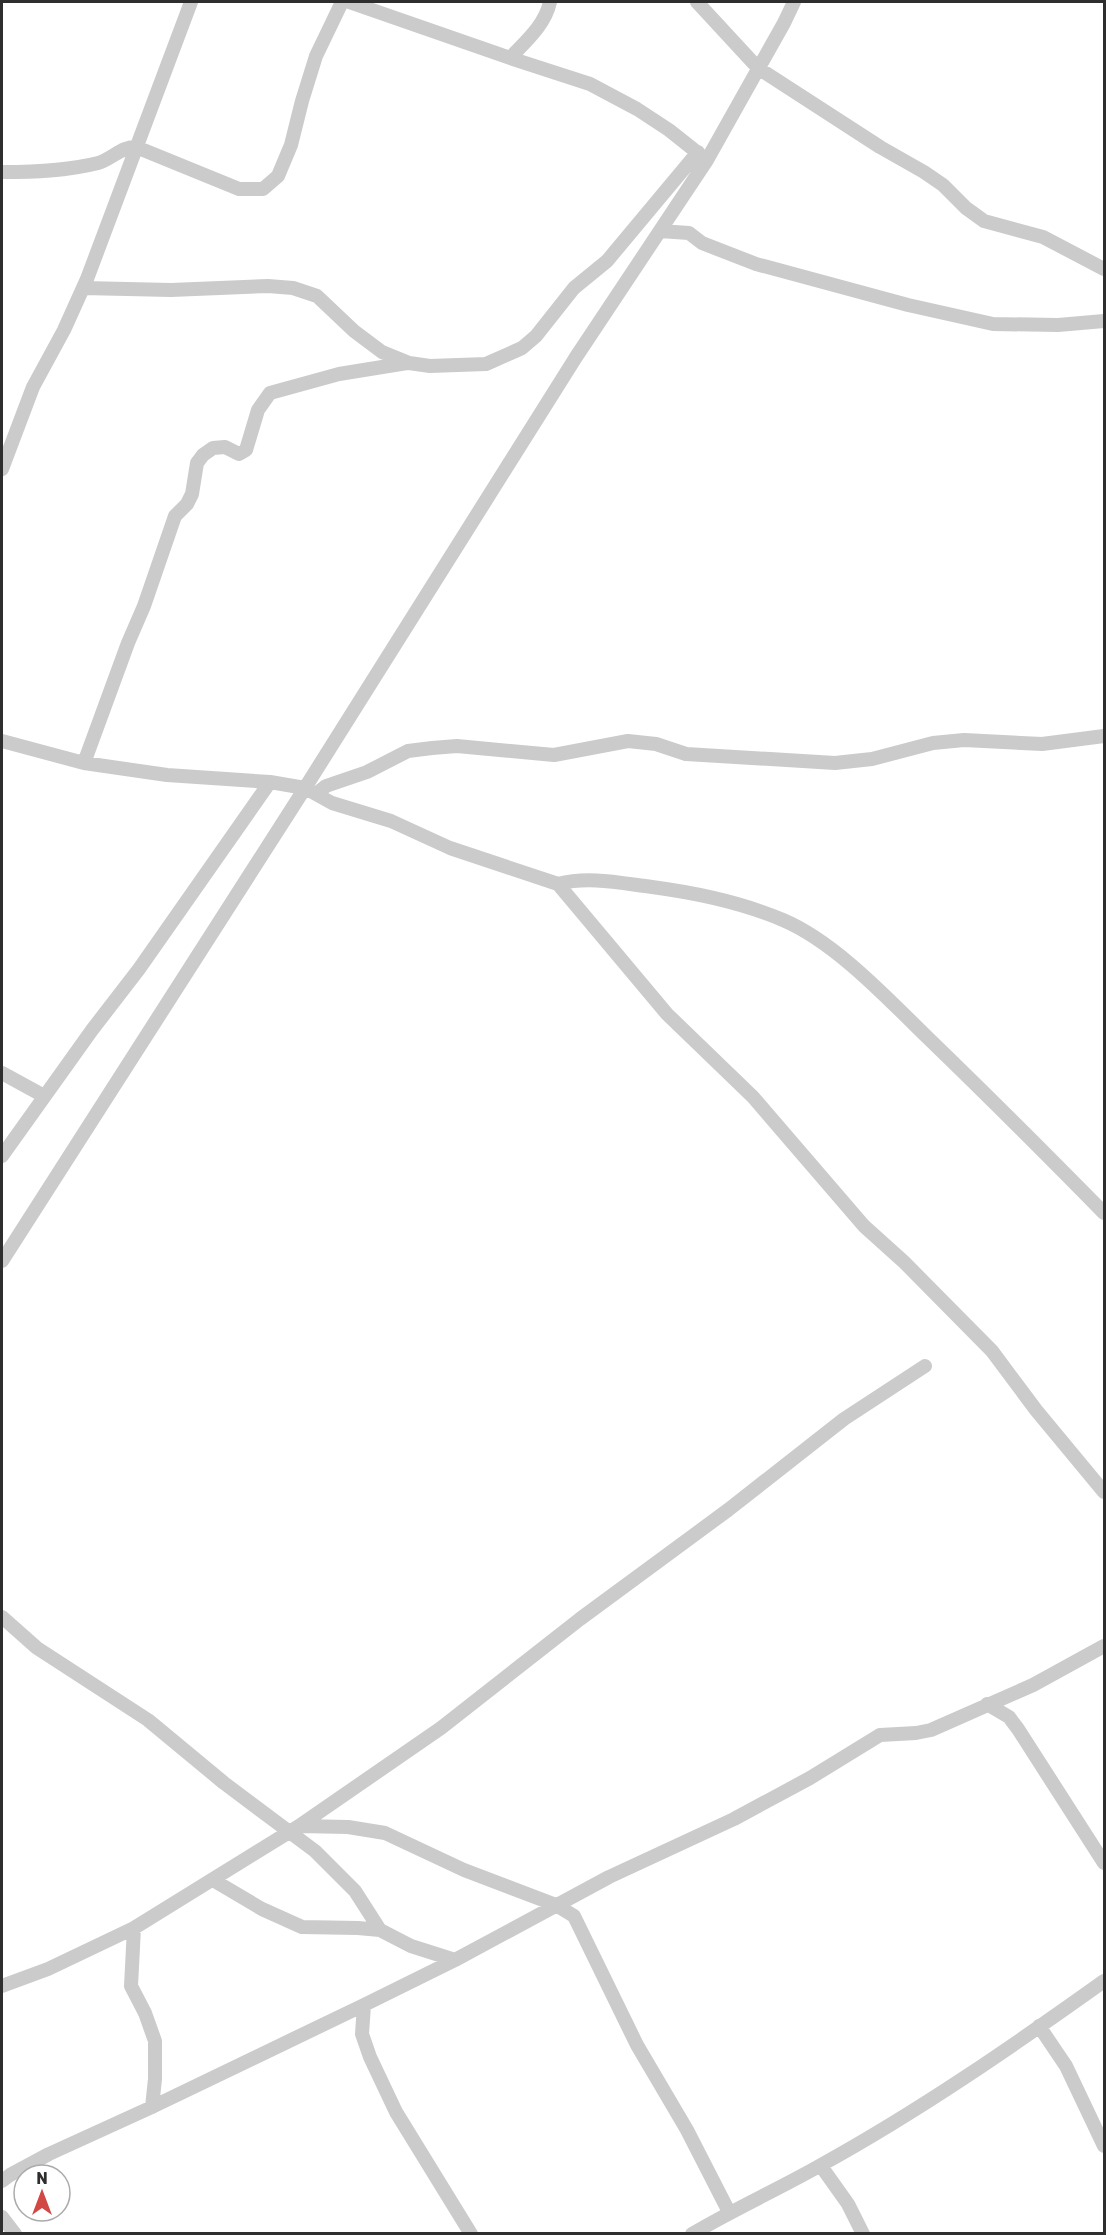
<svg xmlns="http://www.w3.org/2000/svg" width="1106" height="2235" font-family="Rubik,sans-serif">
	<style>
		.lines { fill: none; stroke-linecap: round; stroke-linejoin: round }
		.street { stroke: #cbcbcb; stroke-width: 14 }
	</style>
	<rect width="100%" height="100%" fill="#fff"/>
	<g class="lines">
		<path class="street" d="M349 2 510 58 590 84 637 109 669 130 703 157
			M697 2 758 68 880 147 924 172 943 185 966 208 984 221 1043 237 1104 269
			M510 58C526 41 545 25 550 2
			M2 172C34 172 67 171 98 163 112 159 122 146 136 147L239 189H263L278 176 291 145 302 101 316 56 342 2
			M660 231 689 233 702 243 756 264 908 305 993 324 1058 325 1104 321
			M83 288 171 290 268 286 293 288 317 296 354 331 382 352 409 363 430 366 486 364 522 348 536 336 574 288 607 261 698 152
			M2 469 33 387 64 330 87 279 191 2
			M2 741 84 763 167 775 270 782 305 788 332 803 391 821 450 848 558 884 667 1014 753 1097 864 1226 904 1262 992 1351 1036 1410 1104 1492
			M84 763 128 643 144 606 175 516 187 504 192 494 197 463 203 455 213 448 225 447 239 454 246 450 258 410 270 393 339 374 407 363
			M316 794 326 786 367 772 408 751 432 748 457 746 554 755 628 741 656 744 686 754 835 763 872 759 933 743 964 740 1042 744 1104 736
			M558 884C589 876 620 883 652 887 697 893 741 902 783 920 835 942 887 998 927 1037 987 1095 1046 1154 1104 1213
			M2 1073 44 1096
			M2 1156 92 1030 139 969 270 782
			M2 1261 305 788 576 357 707 160 784 23 794 2
			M2 1617 37 1648 148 1720 224 1783 315 1851 355 1891 380 1930
			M987 1704 1009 1717 1018 1729 1104 1863
			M299 1826 348 1827 385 1833 464 1870 556 1905 574 1916 637 2045 687 2130 729 2212
			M213 1880 262 1909 302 1927 358 1928 380 1930 411 1946 455 1960
			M134 1928 131 1986 145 2013 155 2041V2079L152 2107
			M2 1986 48 1969 134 1928 299 1826 441 1728 580 1619 728 1510 844 1419 925 1366
			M364 2005 362 2034 370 2057 396 2112 471 2234
			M1039 2026 1066 2066 1104 2146
			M821 2166 848 2204 863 2234
			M2 2181 10 2175 49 2154 152 2107 364 2005 455 1960 609 1877 734 1819 810 1778 880 1735 916 1733 931 1730 1033 1685 1104 1646
			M2 2217 15 2234
			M692 2234C734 2209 779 2189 821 2165 919 2111 1013 2046 1104 1981"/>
	</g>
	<rect width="1106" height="2235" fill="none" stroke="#2e2e2e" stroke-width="6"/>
	<g transform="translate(42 2193)"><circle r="28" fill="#ffffff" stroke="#ababab" stroke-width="1.5"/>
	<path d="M0-4.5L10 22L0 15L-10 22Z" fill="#d14844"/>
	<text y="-9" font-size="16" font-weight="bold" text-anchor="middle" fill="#2e2e2e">N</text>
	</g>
</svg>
